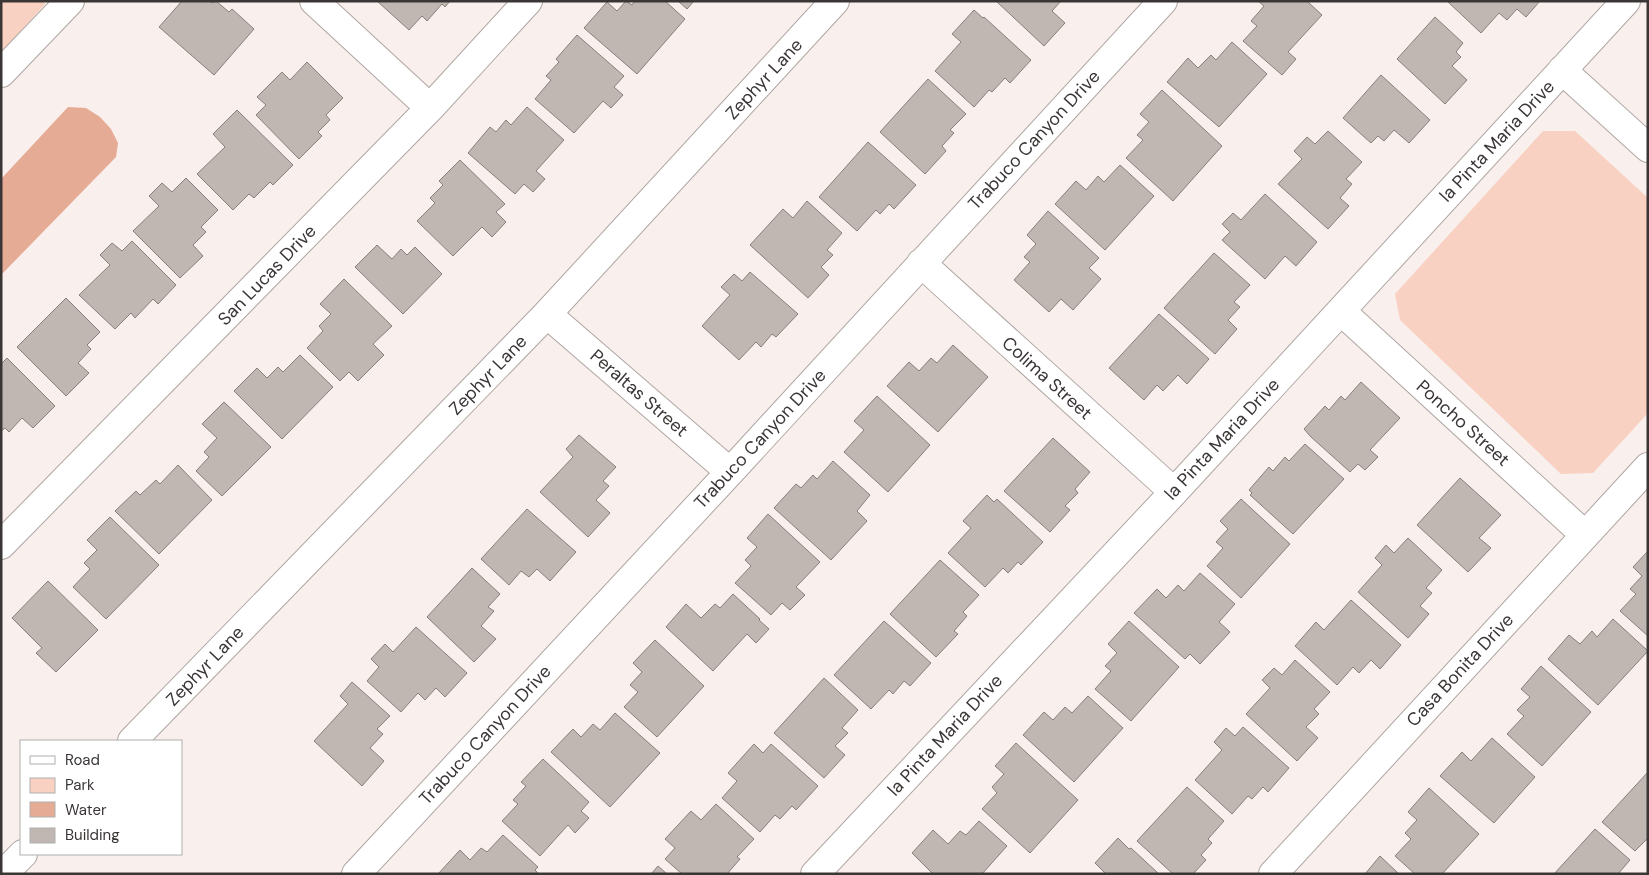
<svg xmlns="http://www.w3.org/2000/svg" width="1649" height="875" font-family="'DM Sans',sans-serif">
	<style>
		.green { fill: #f8d1c2 }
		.water { fill: #e6ab95 }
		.building { fill: #c0b7b3; stroke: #887f7c }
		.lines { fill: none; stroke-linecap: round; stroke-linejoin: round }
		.minor-casing { stroke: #afa6a2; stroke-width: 30 }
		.minor { stroke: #fff; stroke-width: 28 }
		.labels { text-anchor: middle; stroke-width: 4; stroke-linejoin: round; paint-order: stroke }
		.street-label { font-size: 18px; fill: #3a3635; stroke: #fff }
	</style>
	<rect width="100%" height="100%" fill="#f9efec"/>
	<path class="green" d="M1 1H43L45 4 1 53Z
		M1543 131H1575L1648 198V413L1593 473 1561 474 1400 320 1395 294Z"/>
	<path class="water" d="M68 107 86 108 100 117 111 129 118 143 116 157 1 275V179Z"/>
	<path class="building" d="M182 1H210L212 3 216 1 229 12 232 9 254 29 214 75 159 27Z
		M377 1H450L445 7 442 4 427 21 422 16 409 30Z
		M626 1 632 5 635 1H665L685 19 637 74 584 28 607 2 617 11Z
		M678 1H694L687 9Z
		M996 1H1061L1052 11 1065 23 1044 46Z
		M1258 1H1307L1322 15 1288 52 1296 59 1282 75 1243 41 1257 26 1251 21 1264 6Z
		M1447 1H1540L1526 17 1517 9 1507 20 1499 13 1481 33Z
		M974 10 983 18 984 17 1031 60 1010 83 1005 78 992 92 989 90 974 107 935 71 961 42 952 34Z
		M1435 17 1463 43 1456 52 1461 57 1452 66 1467 80 1445 104 1397 59Z
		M577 35 624 76 614 87 623 95 611 108 603 101 574 133 535 99 551 80 546 76 559 62 556 59Z
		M1232 42 1267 74 1219 127 1167 82 1188 58 1198 68 1211 55 1216 60Z
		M307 62 343 98 326 115 330 120 318 132 322 136 299 159 256 115 266 105 257 97 282 72 290 80Z
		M1381 75 1430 120 1409 143 1394 130 1384 141 1378 136 1371 143 1343 118Z
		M928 79 966 114 950 130 954 133 942 146 946 151 925 174 880 132Z
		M1162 90 1222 146 1173 201 1126 158 1143 140 1137 135 1149 122 1140 114Z
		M527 107 564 140 536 171 545 179 533 192 524 184 515 194 468 153 490 127 496 132 506 120 511 125Z
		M237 110 293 165 273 185 270 182 254 198 249 194 233 210 197 174 225 147 213 134Z
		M1328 131 1362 162 1346 179 1352 184 1340 198 1349 206 1328 229 1278 184 1302 159 1294 151 1307 137 1315 144Z
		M868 142 916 185 894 209 889 204 880 214 876 210 857 231 819 197Z
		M460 160 505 204 496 212 506 222 492 237 482 227 453 256 417 221 435 203 430 198 443 185 439 181Z
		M1120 165 1154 196 1105 250 1055 204 1076 181 1086 190 1098 176 1104 182Z
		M186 178 218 210 201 227 206 232 193 245 203 256 180 278 133 231 159 206 149 196 162 183 172 192Z
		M1265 194 1317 242 1296 266 1285 256 1265 279 1222 240 1230 232 1222 224 1233 213 1241 220Z
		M807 201 842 233 827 250 833 255 821 267 829 275 808 298 750 245 783 209 793 218Z
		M1048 211 1099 258 1089 268 1101 279 1073 310 1061 299 1049 312 1014 280 1030 262 1024 257 1036 244 1027 235Z
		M132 241 176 285 158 304 153 299 135 318 131 313 115 329 79 295 110 265 100 255 112 243 122 251Z
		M377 245 392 259 401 249 407 255 415 247 442 274 403 314 355 267Z
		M1214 253 1250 285 1234 302 1240 307 1228 320 1237 329 1215 354 1164 308Z
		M750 272 798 314 776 337 772 334 761 347 756 342 739 360 702 326 730 295 721 287 734 274 742 281Z
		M344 279 392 326 373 344 384 355 358 381 349 372 340 381 307 348 323 331 319 326 331 314 320 304Z
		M66 298 100 332 87 345 91 349 78 363 89 373 66 396 17 347Z
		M1159 314 1209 359 1187 384 1178 375 1163 391 1157 385 1144 400 1109 368Z
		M953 345 988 377 938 432 887 386 909 362 919 371 931 358 937 363Z
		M300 355 333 387 282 439 234 391 257 368 267 378 278 367 283 372Z
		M7 358 55 406 33 428 22 418 9 432 5 428 1 431V364Z
		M1361 382 1400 418 1370 450 1378 457 1365 470 1358 464 1350 472 1311 437 1304 429 1325 406 1329 410 1341 396 1345 400Z
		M877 396 930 445 888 492 844 452 864 430 854 421Z
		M224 402 271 447 222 496 196 471 209 457 204 452 217 438 202 424Z
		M579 435 616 467 603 481 609 486 596 500 610 513 588 537 540 492 573 457 566 449Z
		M1053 438 1090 472 1075 489 1078 493 1065 506 1070 510 1050 532 1004 491Z
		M1305 444 1344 479 1293 534 1250 495 1252 493 1249 490 1269 467 1273 471 1285 457 1289 461Z
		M833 461 870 495 857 511 867 521 831 560 774 508 796 484 801 488 813 475 817 479Z
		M178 465 212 500 159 554 115 511 136 491 140 495 156 480 160 484Z
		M1460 478 1501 515 1479 538 1491 548 1468 572 1417 525Z
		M987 495 994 502 997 499 1043 542 1021 565 1018 562 1008 573 1003 568 985 587 948 553 971 528 963 521Z
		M1241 499 1290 544 1241 598 1207 566 1223 548 1216 542 1228 529 1220 521Z
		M527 509 576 552 550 581 537 569 529 577 521 571 509 585 481 559Z
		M768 514 820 562 796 587 805 595 790 610 782 603 771 615 735 583 751 566 745 560 757 547 747 538Z
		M110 517 159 565 106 619 73 587 90 569 84 563 97 550 87 540Z
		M1408 538 1442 570 1426 588 1432 593 1420 606 1429 614 1408 638 1358 592 1382 565 1375 558 1386 545 1394 553Z
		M1648 551V636L1620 611 1636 594 1630 589 1642 576 1633 567Z
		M940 560 979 595 963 612 967 616 954 631 958 634 936 657 890 614Z
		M472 568 500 594 488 607 494 611 481 626 496 639 474 662 427 617Z
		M1200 573 1235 604 1219 622 1230 632 1200 664 1190 654 1185 659 1134 613 1157 589 1166 598 1178 585 1184 591Z
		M48 581 98 630 56 672 36 653 42 648 12 618Z
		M733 594 760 619 759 620 769 629 756 643 747 634 713 671 666 627 686 604 701 618 715 604 720 608Z
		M1351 600 1401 645 1380 669 1371 660 1359 673 1353 667 1337 685 1295 646 1316 622 1324 630Z
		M1613 619 1648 651 1598 705 1548 659 1569 635 1580 644 1592 631 1597 637Z
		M884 621 931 663 910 686 904 681 893 694 889 690 871 709 834 675Z
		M1129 621 1179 667 1131 721 1095 689 1111 671 1105 666 1117 653 1108 644Z
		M416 627 467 673 445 697 436 688 425 700 418 693 401 712 367 681 379 667 371 659 385 644 393 652Z
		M655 640 704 686 657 737 624 707 638 692 630 685 642 672 633 663Z
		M1295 660 1330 692 1314 709 1319 714 1306 727 1318 738 1297 761 1246 714 1270 688 1262 680 1274 668 1282 675Z
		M1541 666 1591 712 1542 766 1507 734 1524 716 1517 710 1530 697 1521 689Z
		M824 678 858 710 842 728 848 733 835 746 845 755 824 778 774 733Z
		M352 682 390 716 377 729 383 734 370 748 384 761 362 786 314 741 348 704 340 696Z
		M1088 696 1123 728 1074 782 1023 735 1044 712 1053 720 1065 707 1072 713Z
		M615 713 660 753 610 807 551 752 573 729 581 737 593 724 600 730Z
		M1243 727 1289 768 1268 792 1263 787 1252 799 1248 796 1232 814 1195 780 1222 750 1214 742 1226 728 1235 736Z
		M1492 738 1535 777 1494 823 1440 776 1462 752 1471 761Z
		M1016 743 1078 800 1030 853 982 809 997 793 992 787 1004 774 995 766Z
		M754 744 763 753 771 744 818 786 796 810 792 806 780 819 775 815 760 832 722 798 737 781 728 773Z
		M543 759 589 802 581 811 589 818 575 833 568 825 540 856 502 821 518 804 513 800 526 786 521 782Z
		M1648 772V838L1635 851 1602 822Z
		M1187 787 1224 821 1208 839 1212 843 1201 855 1206 860 1193 874H1173L1137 841Z
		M1429 788 1479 834 1442 874H1415L1395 856 1411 839 1405 833 1417 820 1408 812Z
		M716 804 754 839 737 857 740 859 727 874H682L665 859 675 848 665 839 691 811 701 820Z
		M979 821 1007 846 982 874H933L912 853 933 830 948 844 960 831 966 835Z
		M1595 829 1630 860 1618 874H1554Z
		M503 835 538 867 535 870 539 874H438L460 850 470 860 481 848 487 852Z
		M1118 838 1129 849 1131 848 1159 874H1106L1095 863Z
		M1380 856 1399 874H1365Z
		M658 866 667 874H651Z"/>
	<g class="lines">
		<defs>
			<path id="minor" d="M314 1 430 108
				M1562 70 1648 148
				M1 73 70 1
				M921 263 1174 492
				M1341 311 1585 535
				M547 314 730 472
				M1 545 430 108 528 1
				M132 741 547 314 835 1
				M3 874 23 854
				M356 874 730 472 1163 1
				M815 874 1174 492 1626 1
				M1273 874 1648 467"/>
		</defs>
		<use href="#minor" class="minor-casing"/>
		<use href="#minor" class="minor"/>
	</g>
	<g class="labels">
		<g class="street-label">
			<text transform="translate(764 79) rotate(-47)" y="6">Zephyr Lane</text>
			<text transform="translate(1034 140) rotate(-47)" y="6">Trabuco Canyon Drive</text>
			<text transform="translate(1497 141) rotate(-47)" y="6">la Pinta Maria Drive</text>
			<text transform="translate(267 275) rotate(-46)" y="6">San Lucas Drive</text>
			<text transform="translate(488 375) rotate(-46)" y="6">Zephyr Lane</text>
			<text transform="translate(1047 378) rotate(42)" y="6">Colima Street</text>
			<text transform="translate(639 393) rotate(41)" y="6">Peraltas Street</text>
			<text transform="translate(1463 423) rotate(42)" y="6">Poncho Street</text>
			<text transform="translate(760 439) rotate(-47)" y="6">Trabuco Canyon Drive</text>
			<text transform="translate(1222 439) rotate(-47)" y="6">la Pinta Maria Drive</text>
			<text transform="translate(205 666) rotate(-46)" y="6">Zephyr Lane</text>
			<text transform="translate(1460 670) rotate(-47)" y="6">Casa Bonita Drive</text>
			<text transform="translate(485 735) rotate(-47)" y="6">Trabuco Canyon Drive</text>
			<text transform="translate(945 735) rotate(-47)" y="6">la Pinta Maria Drive</text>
		</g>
	</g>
	<rect width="1649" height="875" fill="none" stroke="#3a3635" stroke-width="5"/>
	<rect x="20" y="740" width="162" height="115" fill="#ffffff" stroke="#b0afae"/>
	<rect x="30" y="756" width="25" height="8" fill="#ffffff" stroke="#b0afae"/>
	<text x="65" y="765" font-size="15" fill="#3a3635">Road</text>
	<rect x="30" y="778" width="25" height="15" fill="#f8d1c2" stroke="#b0afae"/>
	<text x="65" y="790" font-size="15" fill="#3a3635">Park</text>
	<rect x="30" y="802" width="25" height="15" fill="#e6ab95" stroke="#b0afae"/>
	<text x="65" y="815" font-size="15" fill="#3a3635">Water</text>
	<rect x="30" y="828" width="25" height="15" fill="#c0b7b3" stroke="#b0afae"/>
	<text x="65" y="840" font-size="15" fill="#3a3635">Building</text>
</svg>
